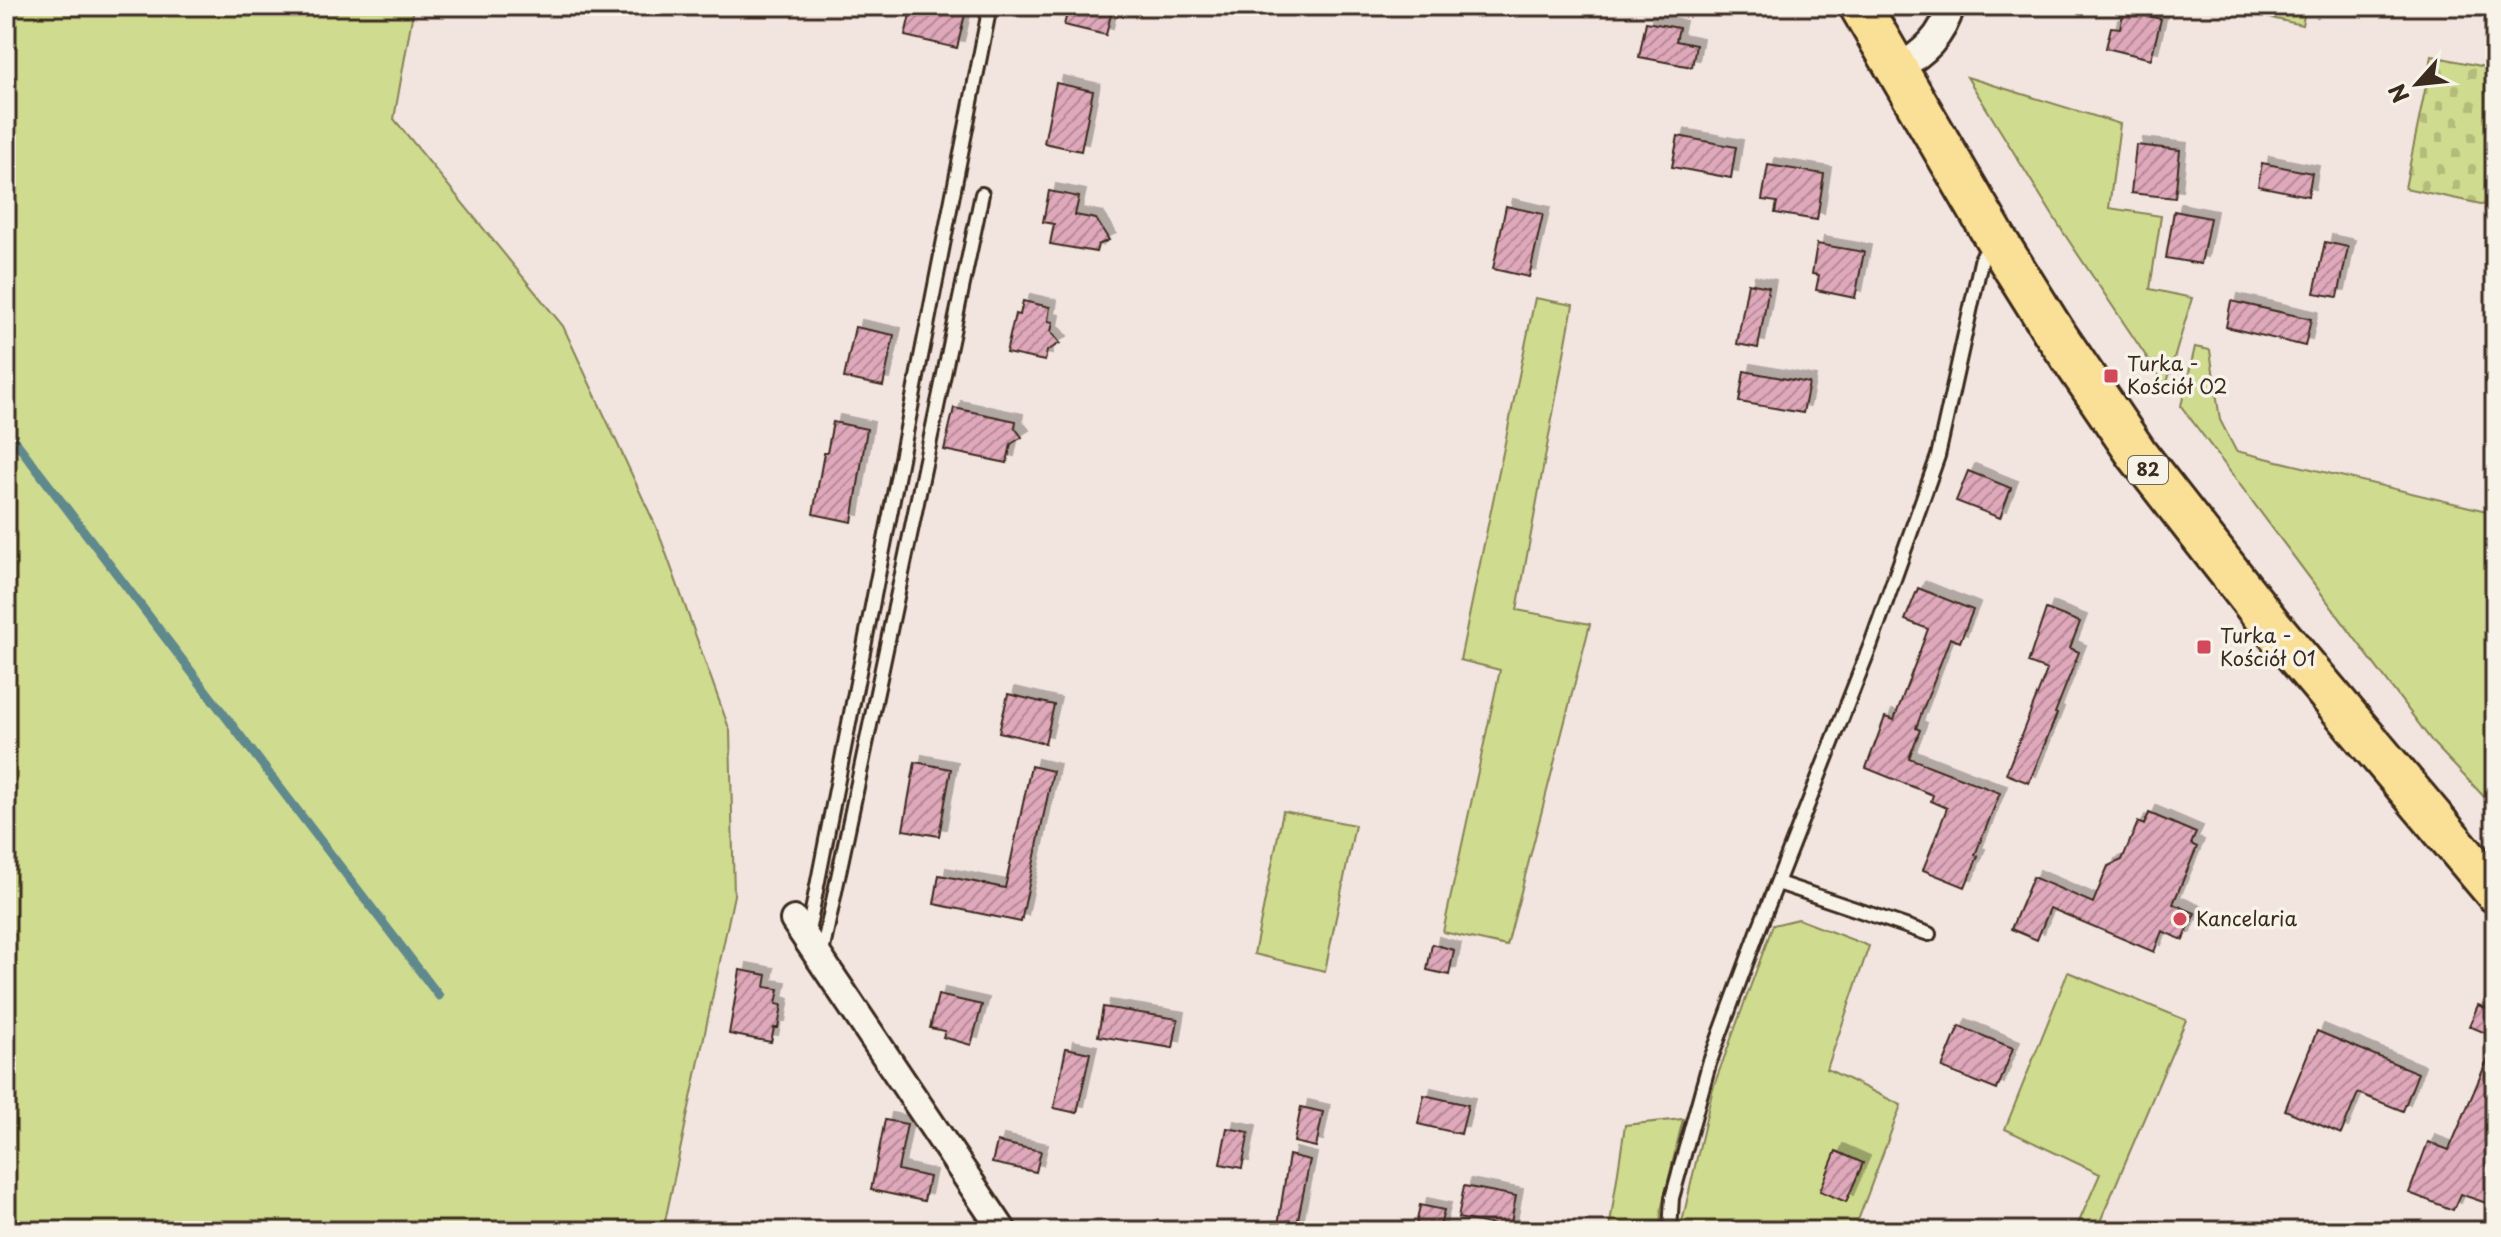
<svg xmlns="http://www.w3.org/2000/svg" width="2501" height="1237" font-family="'Playpen Sans',sans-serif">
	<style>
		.grass { fill: #cfdb8e; stroke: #858256; stroke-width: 2 }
		.cemetery { fill: url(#cemetery-stones); stroke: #858256; stroke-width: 2 }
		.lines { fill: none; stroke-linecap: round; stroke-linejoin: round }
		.stream { stroke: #61898e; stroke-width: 9 }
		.building { fill: url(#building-hatch); stroke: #3b2a1e; stroke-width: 2; filter: url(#shadow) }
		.lane-casing { stroke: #3b2a1e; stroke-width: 18 }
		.street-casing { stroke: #3b2a1e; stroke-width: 32 }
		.primary-casing { stroke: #3b2a1e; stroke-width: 46 }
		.lane { stroke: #f7f3e8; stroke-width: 12 }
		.street { stroke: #f7f3e8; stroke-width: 26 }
		.primary { stroke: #fadf96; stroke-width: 40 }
		.poi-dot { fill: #d1495b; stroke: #f7f3e8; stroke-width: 3 }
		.labels { text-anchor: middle; stroke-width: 7; stroke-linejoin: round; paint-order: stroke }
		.shield { fill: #f7f3e8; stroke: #73665b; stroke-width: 2 }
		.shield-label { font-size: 18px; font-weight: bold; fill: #3b2a1e }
		.poi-label { font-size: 20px; fill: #3b2a1e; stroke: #f7f3e8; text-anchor: start }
	</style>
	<defs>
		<pattern id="cemetery-stones" width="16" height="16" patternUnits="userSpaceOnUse" patternTransform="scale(2)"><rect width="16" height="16" fill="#cfdb8e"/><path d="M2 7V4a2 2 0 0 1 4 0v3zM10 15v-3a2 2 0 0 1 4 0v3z" fill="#b3bc7a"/></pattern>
		<pattern id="building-hatch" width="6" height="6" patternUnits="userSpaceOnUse" patternTransform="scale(2)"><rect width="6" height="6" fill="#dfa8bb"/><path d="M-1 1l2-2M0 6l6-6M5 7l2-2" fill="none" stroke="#b68997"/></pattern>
		<filter id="shadow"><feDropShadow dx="7" dy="-7" stdDeviation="0" flood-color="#0004"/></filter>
	</defs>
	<rect width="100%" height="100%" fill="#f2e4df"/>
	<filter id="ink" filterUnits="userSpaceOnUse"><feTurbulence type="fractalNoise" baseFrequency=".0125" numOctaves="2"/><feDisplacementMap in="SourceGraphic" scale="16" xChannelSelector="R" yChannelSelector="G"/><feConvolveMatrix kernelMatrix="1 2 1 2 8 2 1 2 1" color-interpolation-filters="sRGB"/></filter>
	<g filter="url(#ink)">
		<path class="grass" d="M6 6H414L394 119 563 326 658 531 730 731 734 895 663 1231H6Z
			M2219 6H2306L2302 25Z
			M1967 77 2120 124 2109 208 2161 216 2150 289 2192 298 2166 386 2063 232Z
			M1535 298 1573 305 1517 610 1590 624 1507 946 1443 932 1500 670 1460 660Z
			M2195 347 2210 350 2220 420 2236 451 2495 513V793L2488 801 2434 744 2181 406Z
			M1283 811 1355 825 1325 971 1254 954Z
			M1798 919 1869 946 1827 1069 1901 1105 1854 1231H1680L1713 1088 1773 925Z
			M2068 972 2186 1020 2096 1231H2075L2100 1174 2005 1129Z
			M1683 1119 1661 1211 1660 1231H1609L1625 1125Z"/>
		<path class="cemetery" d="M2432 56 2495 69V207L2405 188Z"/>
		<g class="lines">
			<path class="stream" d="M6 429 439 996"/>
		</g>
		<path class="building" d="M912 6H967L957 48 905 36Z
			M1069 6H1113L1106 35 1064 25Z
			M2124 10 2161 19 2151 59 2106 48 2111 27 2120 28Z
			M1646 22 1679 28 1676 41 1696 45 1692 67 1639 57Z
			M1056 83 1093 91 1081 151 1044 143Z
			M1678 136 1736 147 1731 178 1672 167Z
			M2136 145 2180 150 2175 198 2131 193Z
			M2262 163 2312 173 2308 196 2258 186Z
			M1768 165 1824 174 1817 220 1775 213 1777 202 1762 200Z
			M1049 191 1079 197 1075 215 1096 219 1109 240 1098 245 1096 252 1050 244 1054 224 1043 222Z
			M1506 206 1543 214 1529 277 1493 269Z
			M2174 211 2210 218 2201 264 2166 258Z
			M2325 242 2348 247 2338 297 2314 293Z
			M1817 244 1864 252 1855 298 1816 290 1819 275 1812 274Z
			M1748 283 1769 287 1758 348 1737 344Z
			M1023 301 1050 307 1048 321 1053 322 1051 332 1060 343 1047 351 1045 361 1006 353 1015 314 1020 315Z
			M2231 301 2311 319 2305 346 2226 327Z
			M855 327 894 335 883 386 844 378Z
			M1744 371 1809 383 1803 413 1739 402Z
			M954 408 1016 421 1015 428 1022 437 1011 444 1007 463 944 450Z
			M833 422 867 429 852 522 813 514 824 453H827Z
			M1968 471 2011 488 2000 518 1956 501Z
			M1918 588 1973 610 1960 642 1950 638 1916 728 1920 730 1909 758 2000 793 1975 855 1978 856 1965 887 1923 870 1947 808 1931 801 1933 795 1866 768 1885 717 1894 720 1928 629 1905 620Z
			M2046 609 2080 622 2070 648 2079 652 2055 713 2057 714 2029 783 2006 774 2047 670 2028 663Z
			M1008 694 1054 705 1045 743 999 732Z
			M915 762 951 769 939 836 903 830Z
			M1031 766 1053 771 1021 922 934 904 939 875 1005 888Z
			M2149 813 2196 833 2191 844 2197 847 2173 904 2195 913 2183 940 2162 931 2154 952 2050 908 2037 940 2011 929 2033 877 2093 903 2108 866 2122 860 2138 822 2144 825Z
			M1432 944 1454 950 1449 975 1427 970Z
			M740 970 767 975 765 987 779 989 776 1004 782 1005 778 1028H774L771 1042 729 1034Z
			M938 995 982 1005 971 1045 943 1037 945 1031 930 1028Z
			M2478 1005 2495 1012V1037L2469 1026Z
			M1103 1007 1178 1019 1173 1048 1098 1036Z
			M1959 1026 2013 1048 1997 1090 1942 1068Z
			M2317 1031 2418 1073 2403 1111 2358 1093 2341 1134 2285 1110Z
			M2495 1042V1206L2460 1194 2453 1210 2409 1193 2428 1142 2449 1150Z
			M1066 1048 1090 1053 1077 1113 1054 1108Z
			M1424 1095 1468 1105 1461 1134 1418 1124Z
			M1301 1107 1323 1112 1316 1147 1294 1142Z
			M885 1120 907 1124 898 1170 929 1177 924 1201 871 1190Z
			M1227 1128 1249 1132 1242 1168 1220 1164Z
			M997 1142 1041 1151 1036 1172 992 1163Z
			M1836 1151 1863 1163 1846 1202 1820 1191Z
			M1289 1155 1310 1160 1296 1229 1278 1225Z
			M1464 1186 1516 1196 1510 1228 1458 1218Z
			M1420 1205 1444 1210 1439 1231H1415Z"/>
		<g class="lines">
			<defs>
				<path id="lane" d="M1778 883 1929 934
					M807 937 988 16
					M821 958 982 194
					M1670 1231 1672 1198 1709 1064 1760 926 1871 644 1938 456 1982 257 1993 246"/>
				<path id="street" d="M1897 69C1924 53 1942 37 1951 6
					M794 920 1003 1231"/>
				<path id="primary" d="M1860 6 1997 241 2054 332 2137 454 2269 623 2495 892"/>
			</defs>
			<use href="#lane" class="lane-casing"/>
			<use href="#street" class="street-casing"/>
			<use href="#primary" class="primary-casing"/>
			<use href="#lane" class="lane"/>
			<use href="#street" class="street"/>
			<use href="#primary" class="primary"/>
		</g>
	</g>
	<g class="poi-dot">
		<rect x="2103" y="368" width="16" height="16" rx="4"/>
		<rect x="2196" y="639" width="16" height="16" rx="4"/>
		<circle cx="2180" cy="919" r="8"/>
	</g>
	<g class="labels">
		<rect class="shield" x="2128" y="456" width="40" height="28" rx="6"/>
		<g class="shield-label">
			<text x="2148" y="476">82</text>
		</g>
		<g class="poi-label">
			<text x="2127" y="371">Turka -<tspan x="2127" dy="23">Kościół 02</tspan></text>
			<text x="2220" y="643">Turka -<tspan x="2220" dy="23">Kościół 01</tspan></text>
			<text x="2196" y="926">Kancelaria</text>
		</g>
	</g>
	<rect width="2501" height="1237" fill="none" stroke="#f7f3e8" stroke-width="32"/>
	<rect x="16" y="16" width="2469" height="1205" fill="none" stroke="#3b2a1e" stroke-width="3" filter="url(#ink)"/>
	<g transform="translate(2417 84) rotate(243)" stroke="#f7f3e8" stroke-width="6" paint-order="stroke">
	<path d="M0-6L14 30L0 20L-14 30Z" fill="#3b2a1e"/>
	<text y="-12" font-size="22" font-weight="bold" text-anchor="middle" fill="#3b2a1e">N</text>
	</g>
</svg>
